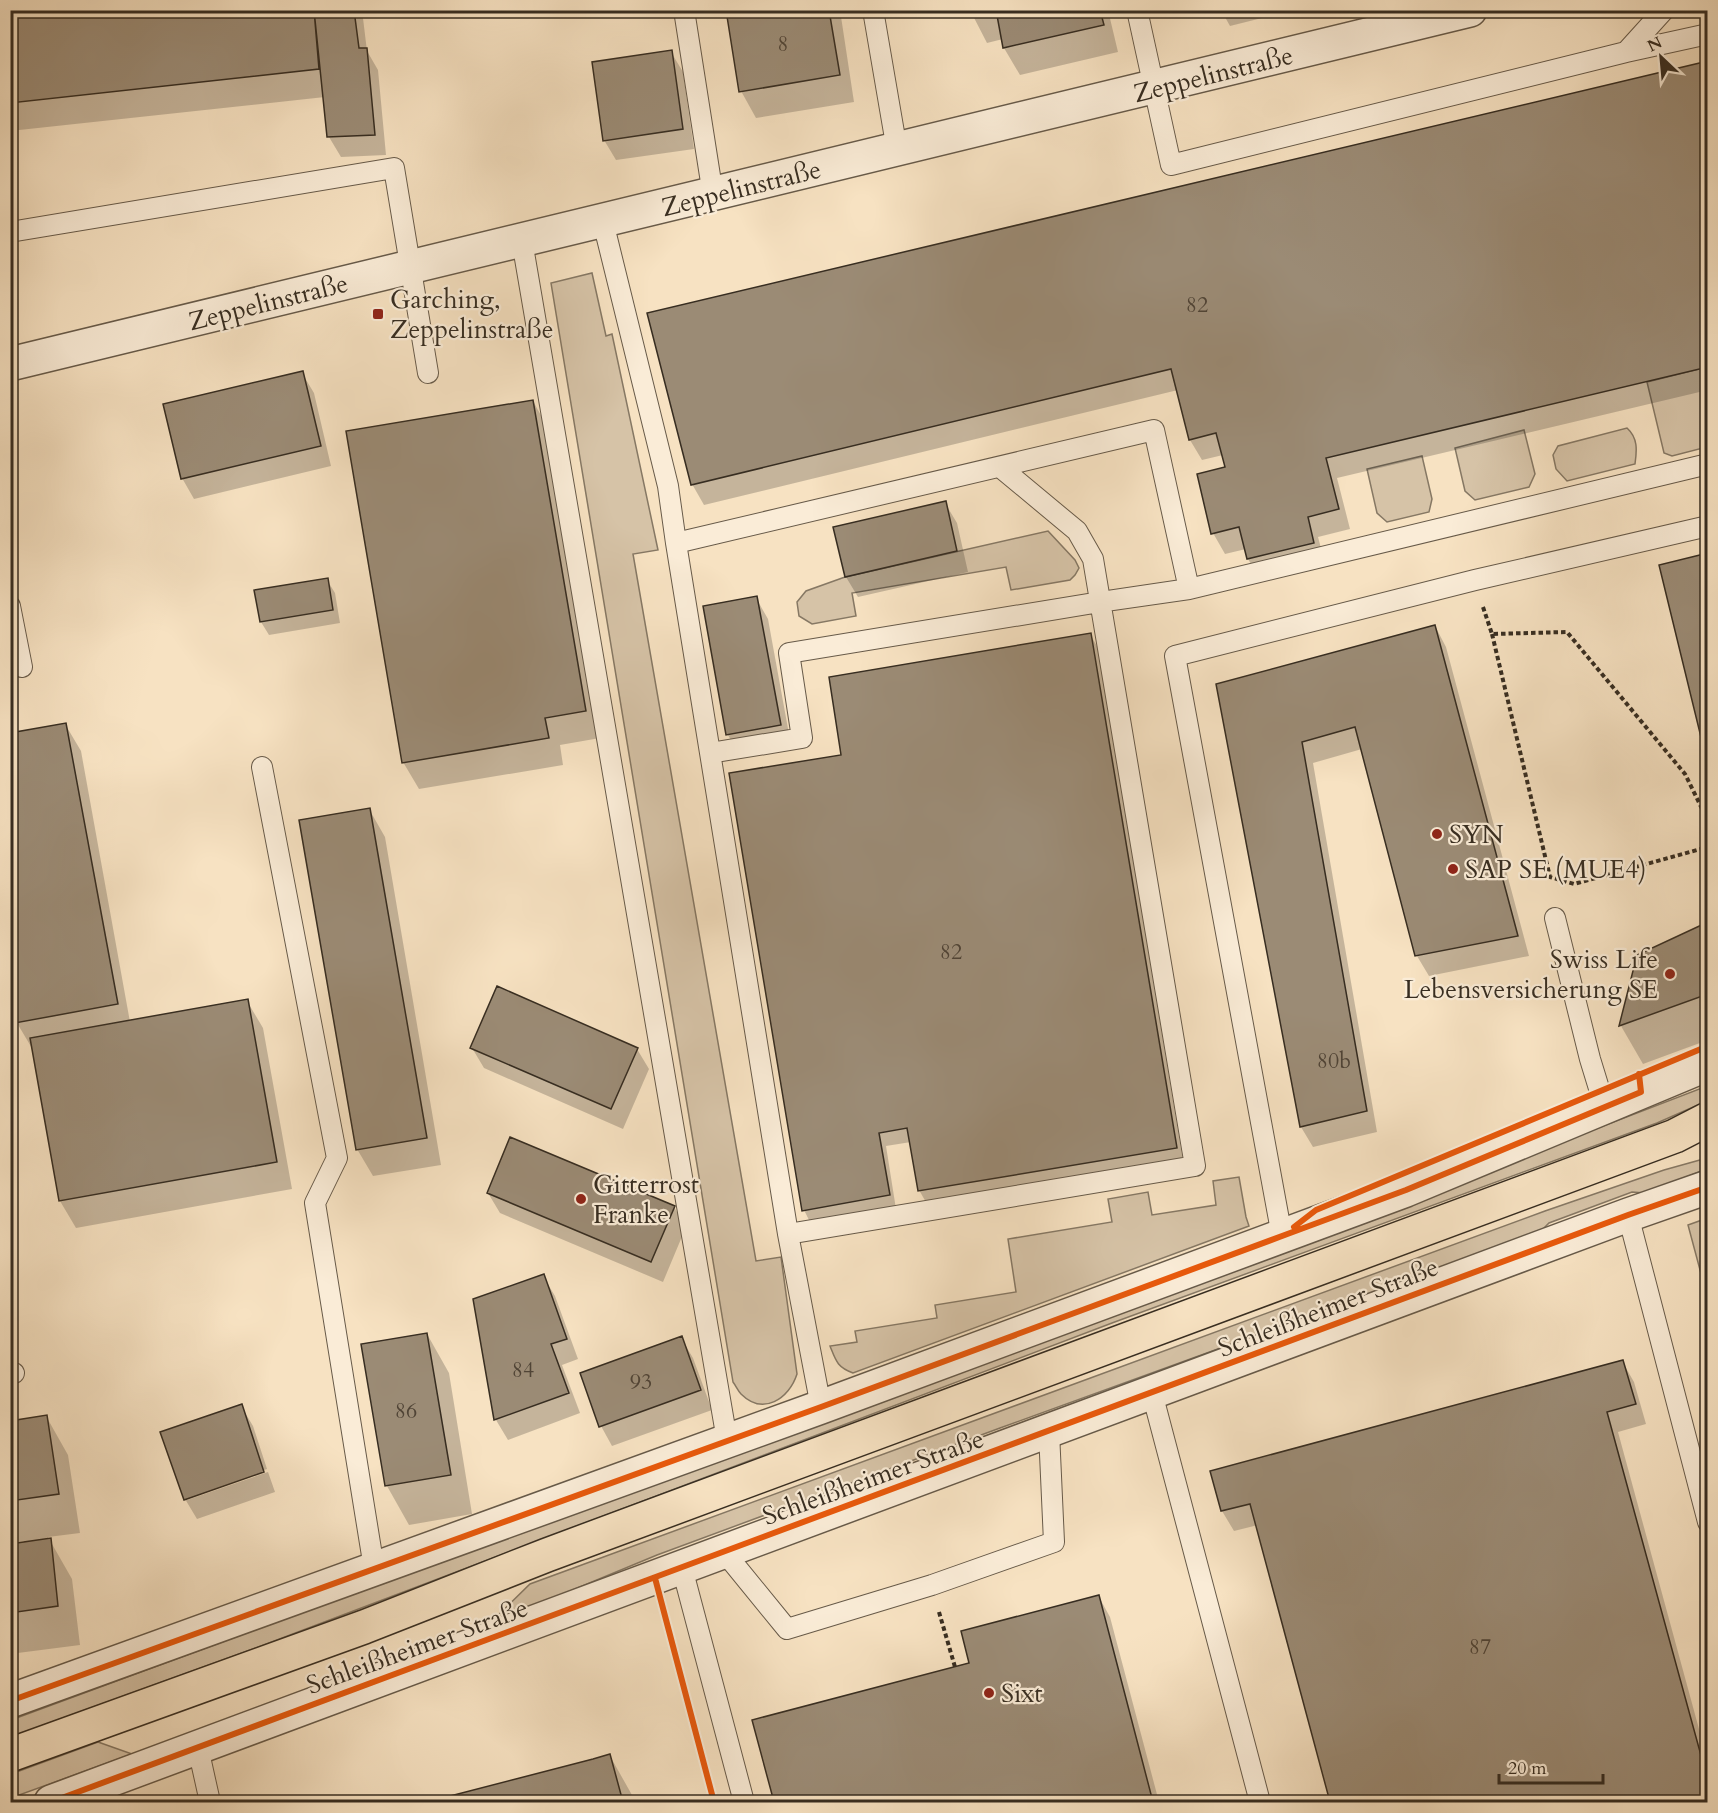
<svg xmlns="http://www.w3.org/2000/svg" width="1718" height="1813" font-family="Cardo,serif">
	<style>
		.green { fill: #d6c3a7; stroke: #867864; stroke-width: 1.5 }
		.shadow { fill: #0003 }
		.building { fill: #9b8b75; stroke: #372d21; stroke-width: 1.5 }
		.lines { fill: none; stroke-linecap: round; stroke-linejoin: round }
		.lane-casing { stroke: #675a49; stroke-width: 22 }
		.street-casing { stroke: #675a49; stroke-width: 36 }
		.primary-casing { stroke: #372d21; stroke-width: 36 }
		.path { stroke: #372d21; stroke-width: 4; stroke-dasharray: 4.5 3; stroke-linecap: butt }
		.lane { stroke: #faecd7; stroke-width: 20 }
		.street { stroke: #faecd7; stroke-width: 33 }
		.primary { stroke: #f7e2c2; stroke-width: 33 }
		.cycleway-casing { stroke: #faecd7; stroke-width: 10 }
		.cycleway { stroke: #e8590c; stroke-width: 6 }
		.poi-dot { fill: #8f2418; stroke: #faecd7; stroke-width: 2 }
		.labels { text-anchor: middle; stroke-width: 4.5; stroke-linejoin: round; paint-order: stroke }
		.number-label { font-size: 22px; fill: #504436 }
		.street-label { font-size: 26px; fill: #372d21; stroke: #faecd7 }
		.poi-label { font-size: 26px; fill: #372d21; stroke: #faecd7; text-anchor: start }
	</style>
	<rect width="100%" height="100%" fill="#f7e2c2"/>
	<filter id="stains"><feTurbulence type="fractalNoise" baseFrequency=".00333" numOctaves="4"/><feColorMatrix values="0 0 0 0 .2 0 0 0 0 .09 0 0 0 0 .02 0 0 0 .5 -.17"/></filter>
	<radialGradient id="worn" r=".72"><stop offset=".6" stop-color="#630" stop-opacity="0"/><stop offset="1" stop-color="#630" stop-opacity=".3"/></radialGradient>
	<path class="green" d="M592 273 606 336 612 334 658 550 633 554 756 1261 781 1257 797 1374C789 1399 763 1416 741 1394 738 1391 736 1386 733 1382L551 283Z
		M1707 367V447L1672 456 1664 453 1647 382Z
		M1627 428C1638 438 1637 450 1635 464L1567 481 1556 469 1553 455 1558 446Z
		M1524 430 1535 474 1529 487 1475 500 1465 491 1455 448Z
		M1422 456 1432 499 1429 512 1387 522 1377 513 1367 469Z
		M1048 531 1075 560 1079 568 1075 575 1070 580 1011 590 1006 567 852 593 856 616 812 624 799 616 797 602 806 591 845 577Z
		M1707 1086V1101L1657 1123 1112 1323 269 1643 11 1737V1720L1237 1267Z
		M1707 1158V1169L1645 1193 1632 1192 1549 1223 1540 1232 1000 1428 657 1555 488 1625 530 1584 1545 1211 1664 1170Z
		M1239 1177 1246 1217 1249 1226 853 1373C837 1367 836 1361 830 1346L857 1342 855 1331 937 1318 935 1305 1016 1292 1008 1239 1112 1222 1108 1199 1148 1192 1152 1215 1216 1205 1213 1181Z
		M1702 1220 1707 1229V1296L1688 1225Z
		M98 1742 132 1754 11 1798V1774Z"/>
	<path class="shadow" d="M10 10H362L367 51 378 70 386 155 341 157 329 137 325 97 10 131Z
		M728 10H840L854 102 756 118 741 91Z
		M970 10H1108L1118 52 1020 75 1004 48 1003 39 987 43Z
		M1221 10H1294L1230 26Z
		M671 52 683 72 694 149 616 160 604 140Z
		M1708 62V390L1337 478 1350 529 1318 537 1325 563 1260 579 1248 559 1246 549 1225 554 1213 533 1226 468 1223 455 1202 460 1190 440 1178 390 704 505 692 484Z
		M302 373 314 393 331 466 194 499 182 478Z
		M533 401 548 428 600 738 560 745 563 765 419 789 403 762Z
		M945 503 957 523 968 572 858 597 846 577 835 529Z
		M327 580 335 593 340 623 269 635 261 622Z
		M756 598 768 619 791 745 739 755 728 735Z
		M1435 626 1446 647 1529 956 1429 976 1417 956 1362 749 1313 763 1377 1132 1313 1147 1301 1127 1217 685Z
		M1090 634 1098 648 1183 1161 927 1204 919 1190 911 1142 886 1146 896 1209 811 1224 804 1210 843 756Z
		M65 724 81 751 130 1022 247 1001 263 1028 292 1189 76 1228 60 1201 33 1050 17 1023 10 988Z
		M369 809 385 837 441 1165 373 1176 357 1149Z
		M1708 924V1040L1643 1064 1621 1026 1639 956Z
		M472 1048 637 1049 649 1069 623 1129 484 1068Z
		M488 1193 674 1207 686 1227 663 1282 500 1213Z
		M543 1276 555 1296 578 1359 562 1365 580 1413 508 1440 496 1420 475 1300Z
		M427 1334 449 1373 472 1514 409 1525 387 1486 363 1345Z
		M681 1338 693 1358 712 1410 612 1446 601 1426Z
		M1622 1361 1634 1382 1646 1424 1618 1432 1708 1762V1802H1331L1258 1525 1234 1531 1222 1511 1212 1472Z
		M241 1406 253 1426 267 1469 187 1497V1500L268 1472 275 1492 197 1519 185 1499Z
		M46 1416 68 1455 80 1533 48 1537 72 1579 80 1645 10 1654V1546L25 1544 24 1541 10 1543V1422Z
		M1099 1597 1110 1617 1159 1802H775L754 1721 971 1664Z
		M610 1756 632 1795 634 1802H432Z"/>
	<path class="building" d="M10 10H314L319 69 10 103Z
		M314 10H354L359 48H367L375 135 327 137Z
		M726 10H829L840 75 739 92Z
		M996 10H1100L1104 25 1003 48Z
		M672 50 683 129 603 141 592 62Z
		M1708 61V367L1326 458 1339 509 1308 517 1314 543 1247 559 1239 527 1211 534 1197 474 1225 467 1216 433 1189 440 1171 369 691 485 647 313Z
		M303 371 321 446 181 479 163 404Z
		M533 400 586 711 545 718 549 738 402 763 346 431Z
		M946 501 957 551 845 577 833 527Z
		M1708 553V766L1659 565Z
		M328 578 333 610 260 622 254 590Z
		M757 596 781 725 726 735 703 606Z
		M1435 625 1518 936 1415 956 1355 727 1302 742 1367 1111 1300 1127 1216 684Z
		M1091 633 1177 1148 918 1191 907 1128 879 1133 890 1195 802 1211 729 773 841 755 829 677Z
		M66 723 118 1004 15 1023 10 997V733Z
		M370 808 427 1138 356 1150 299 820Z
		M1708 922V994L1619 1026 1637 955Z
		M497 986 638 1048 611 1109 470 1048Z
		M248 999 277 1162 59 1201 30 1038Z
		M510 1137 675 1206 651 1262 487 1193Z
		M544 1274 567 1339 551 1344 569 1393 494 1420 473 1299Z
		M427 1333 451 1475 385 1486 361 1344Z
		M682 1336 701 1390 599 1427 580 1373Z
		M1623 1360 1636 1404 1607 1412 1708 1781V1802H1330L1250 1504 1221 1511 1210 1471Z
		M242 1404 264 1472 184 1500 160 1432Z
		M47 1415 59 1494 10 1501V1421Z
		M51 1538 58 1606 10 1613V1544Z
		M1099 1595 1153 1802H774L752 1720 969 1663 961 1631Z
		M610 1754 623 1802H427L593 1759Z"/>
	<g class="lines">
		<defs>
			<path id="lane" d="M684 10 713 195
				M873 10 897 150
				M1137 10 1171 165 1626 52 1664 10
				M1626 52 1708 34
				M603 222 668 486 676 543
				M10 232 394 168 428 373
				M522 241 727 1440
				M10 606 22 667
				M710 753 802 738 789 653 1100 602 1189 589 1708 464
				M262 767 337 1158 315 1203 374 1568
				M1555 918 1590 1059 1605 1108
				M1628 1215 1708 1522
				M788 1234 1195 1166 1093 559 1077 531 1000 467
				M1282 1236 1175 656 1475 580 1708 526
				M10 1374 14 1373
				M1152 1393 1260 1802
				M821 1407 788 1234 676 543 1154 430 1189 589
				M725 1553 787 1629 932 1585 1054 1542 1049 1432
				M682 1568 744 1802
				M198 1748 210 1802"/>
			<path id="street" d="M10 364 1470 10
				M10 1701 821 1407 1406 1190 1708 1064
				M51 1802 1628 1215 1708 1187"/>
			<path id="primary" d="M10 1755 364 1627 547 1555 1675 1136 1708 1119"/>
		</defs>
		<use href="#lane" class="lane-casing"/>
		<use href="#street" class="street-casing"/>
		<use href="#primary" class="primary-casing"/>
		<path class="path" d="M1483 607 1492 634 1567 632 1685 774 1708 821
			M1492 634 1550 877 1574 884 1708 847
			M939 1612 955 1667"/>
		<use href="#lane" class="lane"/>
		<use href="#street" class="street"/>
		<use href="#primary" class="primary"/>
		<defs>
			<path id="cycleway" d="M1294 1227 1316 1210 1708 1046
				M655 1578 714 1802
				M10 1701 821 1407 1282 1236 1406 1190 1641 1092 1639 1074
				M51 1802 1628 1215 1708 1187"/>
		</defs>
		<use href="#cycleway" class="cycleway-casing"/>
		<use href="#cycleway" class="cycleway"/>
	</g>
	<g class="poi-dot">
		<rect x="372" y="308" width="12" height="12" rx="3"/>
		<circle cx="1437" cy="834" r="6"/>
		<circle cx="1453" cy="869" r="6"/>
		<circle cx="1670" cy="974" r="6"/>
		<circle cx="581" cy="1199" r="6"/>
		<circle cx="989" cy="1693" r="6"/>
	</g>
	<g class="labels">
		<g class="number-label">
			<text x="783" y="51">8</text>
			<text x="1197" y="312">82</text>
			<text x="951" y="959">82</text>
			<text x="1334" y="1068">80b</text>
			<text x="523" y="1377">84</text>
			<text x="641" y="1389">93</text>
			<text x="406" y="1418">86</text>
			<text x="1480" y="1654">87</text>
		</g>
		<g class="street-label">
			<text transform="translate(1213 74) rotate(-14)" y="9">Zeppelinstraße</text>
			<text transform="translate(741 188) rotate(-14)" y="9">Zeppelinstraße</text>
			<text transform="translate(268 302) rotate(-14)" y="9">Zeppelinstraße</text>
			<text transform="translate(1328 1307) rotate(-21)" y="9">Schleißheimer Straße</text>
			<text transform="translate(873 1477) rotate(-20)" y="9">Schleißheimer Straße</text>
			<text transform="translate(417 1646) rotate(-20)" y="9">Schleißheimer Straße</text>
		</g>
		<g class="poi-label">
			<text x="390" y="308">Garching,<tspan x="390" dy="30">Zeppelinstraße</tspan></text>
			<text x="1449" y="843">SYN</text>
			<text x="1465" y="878">SAP SE (MUE4)</text>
			<text x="1658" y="968" text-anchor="end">Swiss Life<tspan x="1658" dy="30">Lebensversicherung SE</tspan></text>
			<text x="593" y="1193">Gitterrost<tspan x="593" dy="30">Franke</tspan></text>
			<text x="1001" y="1702">Sixt</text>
		</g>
	</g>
	<rect width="1718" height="1813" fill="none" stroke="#f7e2c2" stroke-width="36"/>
	<rect x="12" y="12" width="1694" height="1789" fill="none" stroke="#372d21" stroke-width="3"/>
	<rect x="18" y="18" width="1682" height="1777" fill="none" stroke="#372d21" stroke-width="1.5"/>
	<g transform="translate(1661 57) rotate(334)" stroke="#faecd7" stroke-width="4.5" paint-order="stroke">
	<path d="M0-4.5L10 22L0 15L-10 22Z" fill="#372d21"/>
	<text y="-9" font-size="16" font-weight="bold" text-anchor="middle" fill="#372d21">N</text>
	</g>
	<path d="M1499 1774v9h104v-9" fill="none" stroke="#372d21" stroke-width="3"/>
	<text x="1508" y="1774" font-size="18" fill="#372d21" stroke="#faecd7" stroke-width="4.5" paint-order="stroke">20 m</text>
	<rect width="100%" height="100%" filter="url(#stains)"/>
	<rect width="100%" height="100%" fill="url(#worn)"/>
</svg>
